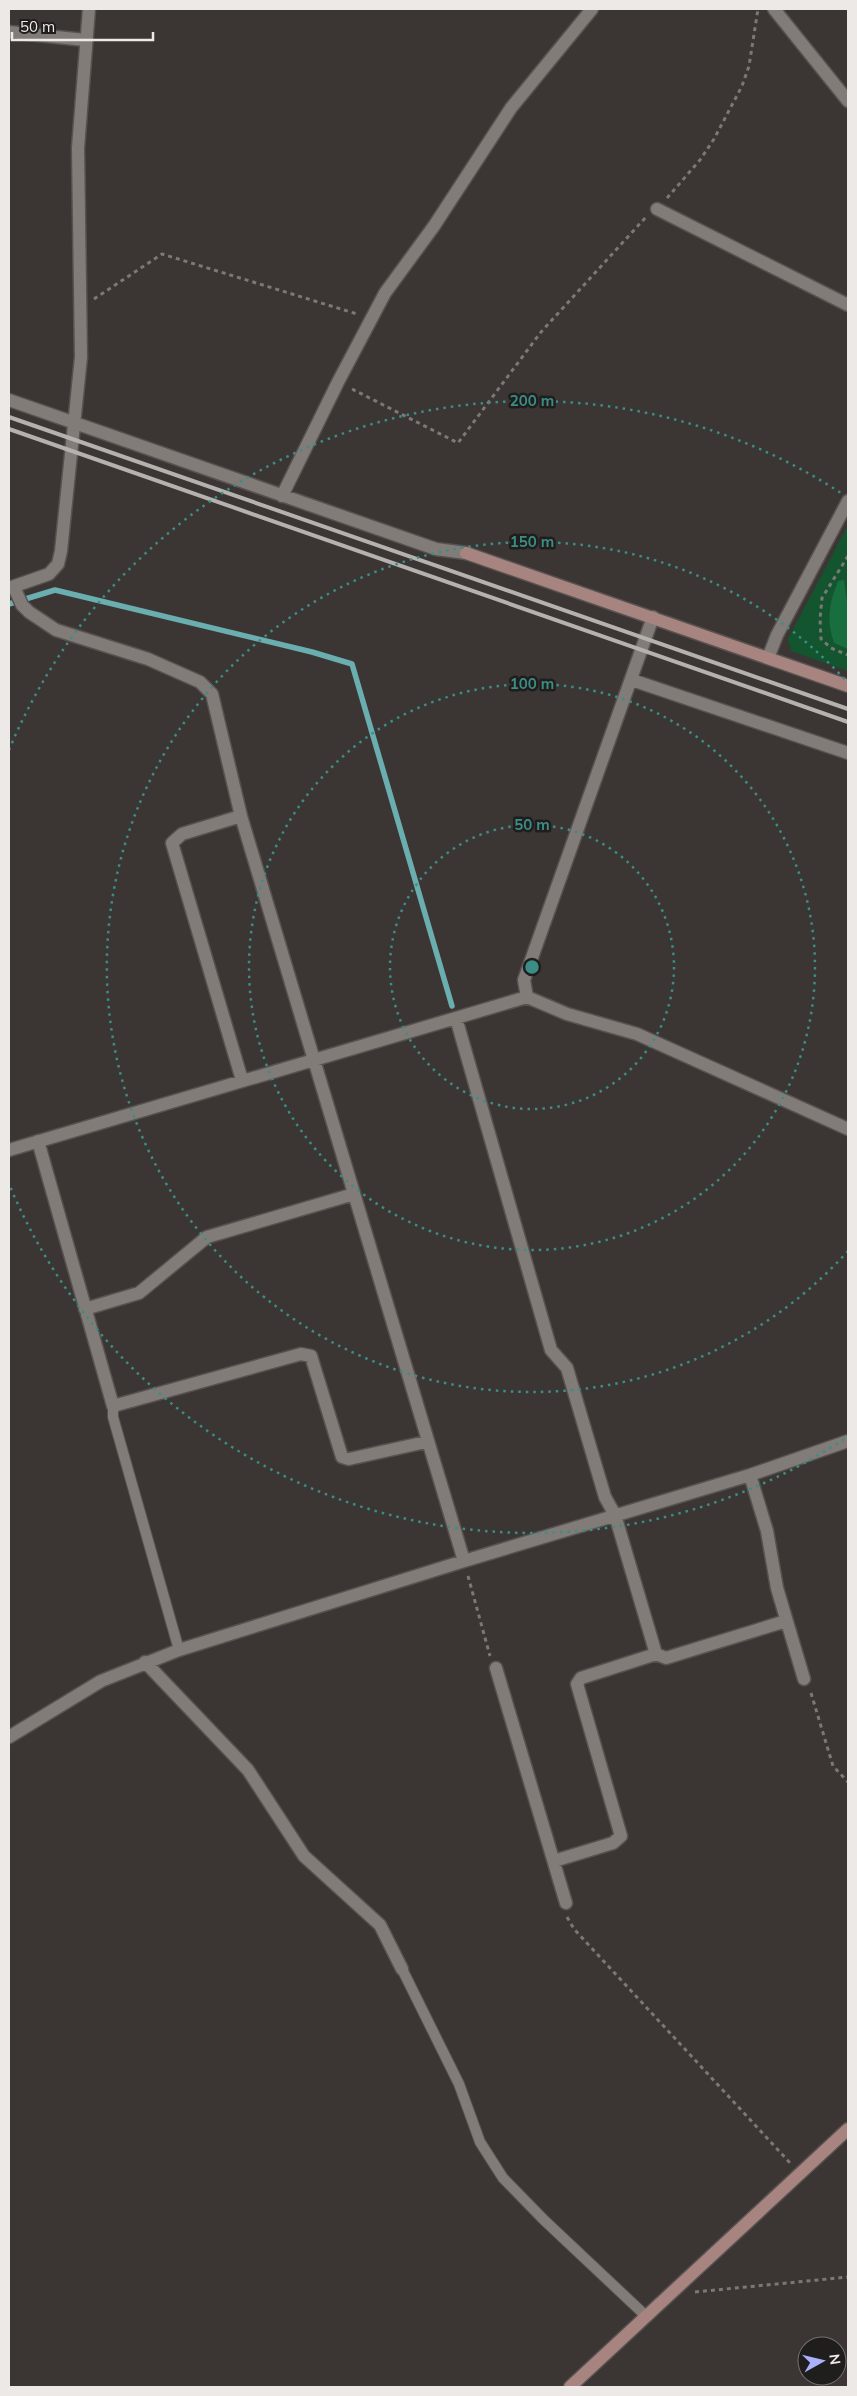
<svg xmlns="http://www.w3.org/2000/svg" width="857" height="2396" font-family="Mulish,sans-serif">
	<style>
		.green { fill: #12552f }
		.forest { fill: #186e3e }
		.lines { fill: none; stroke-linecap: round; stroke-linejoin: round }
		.stream { stroke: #6aaeb0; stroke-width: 5.5 }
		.lane-casing { stroke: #575250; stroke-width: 12 }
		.street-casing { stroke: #575250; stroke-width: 15 }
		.secondary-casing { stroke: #575250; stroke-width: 15 }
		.path { stroke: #7c7876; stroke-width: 3; stroke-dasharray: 4 4; stroke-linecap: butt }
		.lane { stroke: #827c79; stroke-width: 10 }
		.street { stroke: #827c79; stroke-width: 12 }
		.secondary { stroke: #a7847f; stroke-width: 12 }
		.rail { stroke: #b5b1af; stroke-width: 4 }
		.ring { fill: none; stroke: #3b8d86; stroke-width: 2.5; stroke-dasharray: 2.5 5 }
		.centre { fill: #3b8d86; stroke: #201e1d; stroke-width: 2.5 }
		.ring-label { font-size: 15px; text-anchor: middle; font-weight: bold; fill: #3b8d86; stroke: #201e1d; stroke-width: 5; stroke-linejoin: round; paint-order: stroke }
	</style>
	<rect width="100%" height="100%" fill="#3b3634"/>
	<path class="green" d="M848 525V671L791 651 788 639Z"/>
	<path class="forest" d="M844 580 848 610V649L834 643C826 619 829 604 838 581Z"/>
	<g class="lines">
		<path class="stream" d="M9 604 55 590 312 652 352 664 452 1006"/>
		<defs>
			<path id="lane" d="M113 1406V1417L179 1650
				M402 1969 459 2084 480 2142 503 2178 544 2220 646 2316"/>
			<path id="street" d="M774 9 848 101
				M9 32 85 40
				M657 209 848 305
				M9 400 436 549 466 553
				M282 496 338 382 385 293 434 226 511 108 592 9
				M14 587 22 605 29 612 56 630 148 659 200 682 212 694 241 816 464 1561
				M9 588 49 574 58 564 61 551 81 357 78 148 89 9
				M768 658 777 635 848 501
				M632 680 848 753
				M241 816 182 834 172 843 242 1080
				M527 997 524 980 653 617
				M456 1018 551 1350 567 1368 605 1497 615 1515 656 1654 666 1658 786 1621
				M38 1141 113 1406 301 1354 311 1356 342 1457 349 1459 426 1442
				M9 1150 527 997 567 1014 637 1034 848 1129
				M85 1309 139 1293 207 1237 354 1194
				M750 1475 767 1531 777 1588 804 1679
				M145 1662 248 1770 304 1856 380 1925 402 1969
				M496 1668 566 1903
				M9 1737 101 1681 179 1650 464 1561 750 1475 848 1441
				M554 1861 613 1843 621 1836 577 1684 581 1678 656 1654"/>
			<path id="secondary" d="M466 553 848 686
				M570 2387 848 2129"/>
		</defs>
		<use href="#lane" class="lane-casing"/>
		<use href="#street" class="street-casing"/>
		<use href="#secondary" class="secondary-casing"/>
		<path class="path" d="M667 198 700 160 714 139 742 86 749 66 758 9
			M94 299 162 254 357 314
			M352 389 458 443 541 332 646 217
			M848 556 822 598 820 619 821 639 831 648 848 655
			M468 1576 490 1656
			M811 1693 833 1766 848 1782
			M567 1917 574 1929 791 2164
			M695 2292 848 2277"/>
		<use href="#lane" class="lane"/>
		<use href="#street" class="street"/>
		<use href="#secondary" class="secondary"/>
		<path class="rail" d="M9 417 848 709
			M9 429 848 722"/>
	</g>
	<g class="ring">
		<circle cx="532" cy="967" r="142"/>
		<circle cx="532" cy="967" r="283"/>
		<path d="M848 1251A425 425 0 1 1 848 683"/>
		<path d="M844 1439A566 566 0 0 1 9 1184M9 750A566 566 0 0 1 844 495"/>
	</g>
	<circle cx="532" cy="967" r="8" class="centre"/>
	<g class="ring-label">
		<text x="532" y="406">200 m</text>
		<text x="532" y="547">150 m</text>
		<text x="532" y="689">100 m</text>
		<text x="532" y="830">50 m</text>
	</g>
	<rect width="857" height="2396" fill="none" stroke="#ece9e7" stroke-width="20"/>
	<g transform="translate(822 2361) rotate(82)"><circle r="24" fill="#201e1d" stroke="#726f6e"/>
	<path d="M0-4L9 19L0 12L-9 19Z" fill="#a9b0fc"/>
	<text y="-8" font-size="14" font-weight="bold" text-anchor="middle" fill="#ece9e7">N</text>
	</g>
	<path d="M12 32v8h141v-8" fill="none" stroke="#ece9e7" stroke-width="2.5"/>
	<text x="20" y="32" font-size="15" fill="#ece9e7" stroke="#201e1d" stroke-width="4" paint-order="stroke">50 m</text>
</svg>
